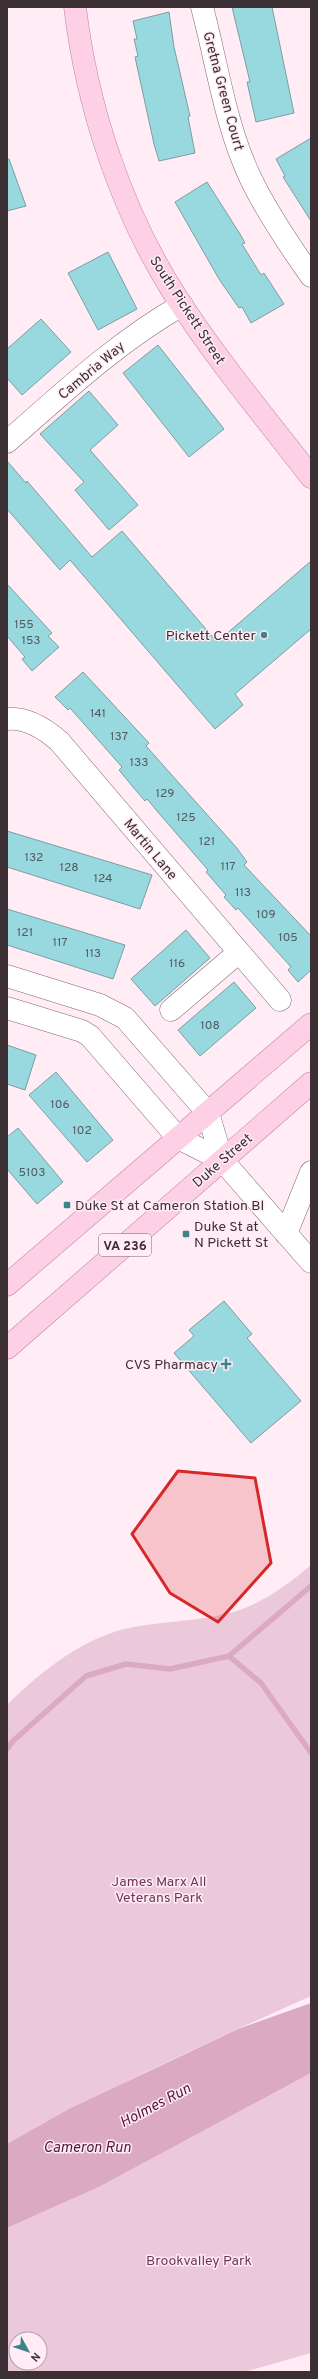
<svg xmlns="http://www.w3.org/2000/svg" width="318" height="2379" font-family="Overpass,sans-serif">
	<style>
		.green { fill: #ecc9da; fill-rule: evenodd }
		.water { fill: #dbaac2 }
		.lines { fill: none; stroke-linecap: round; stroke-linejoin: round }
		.stream { stroke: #dbaac2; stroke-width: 5.5 }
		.building { fill: #98d8df; stroke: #7c9fa2 }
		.minor-casing { stroke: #836875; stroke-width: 23 }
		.major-casing { stroke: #b9839e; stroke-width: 23 }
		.minor { stroke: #fff; stroke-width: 22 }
		.major { stroke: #fdd0e6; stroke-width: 22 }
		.marked { fill: #d62828; fill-opacity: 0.2; stroke: #d62828; stroke-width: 3; stroke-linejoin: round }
		.poi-dot { fill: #3d848c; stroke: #ffecf5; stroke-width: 1.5 }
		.labels { text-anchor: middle; stroke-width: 3; stroke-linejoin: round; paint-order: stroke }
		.number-label { font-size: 12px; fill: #535a60 }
		.shield { fill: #ffecf5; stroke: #76686f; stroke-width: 1 }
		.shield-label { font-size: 13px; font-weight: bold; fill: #3c3035 }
		.street-label { font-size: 14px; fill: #3c3035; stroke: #ffecf5 }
		.poi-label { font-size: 14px; fill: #3c3035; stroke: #ffecf5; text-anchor: end }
		.park-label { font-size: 14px; fill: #733658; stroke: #ffecf5 }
		.water-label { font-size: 15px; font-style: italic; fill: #53193b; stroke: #ffecf5 }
	</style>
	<rect width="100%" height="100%" fill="#ffecf5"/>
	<path class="green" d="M311 1565V1996C208 2042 106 2089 7 2144V1705C37 1675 75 1644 117 1631 156 1620 198 1623 237 1611 264 1602 290 1583 311 1565Z
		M311 2073V2353L244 2372H7V2228L99 2187ZM16 2339H40V2363H16Z"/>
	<path class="water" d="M311 2003V2073L99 2187 7 2228V2144L69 2109 238 2029Z"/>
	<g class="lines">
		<path class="stream" d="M229 1656 261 1683 311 1753
			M7 1749 13 1741 86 1676 126 1664 170 1669 229 1656 311 1586"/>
	</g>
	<path class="building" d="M232 7H272L294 113 256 122 247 82H250Z
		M169 12 174 47 190 116 188 117 195 153 159 161 154 144 135 57 138 56 134 39H137L133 21Z
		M311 138V221L283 177 285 176 276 159Z
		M7 159H9L26 206 7 211Z
		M207 182 240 234 245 243 242 244 261 275 264 273 284 304 251 323 242 307 239 308 219 279 175 202Z
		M108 252 137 309 98 330 68 273Z
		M41 319 71 352 22 395 7 378V349Z
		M158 345 224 429 189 457 123 373Z
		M89 391 118 425 90 450 138 505 109 530 75 490 84 482 40 434Z
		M7 461 26 483 27 481 92 557 122 531 217 642 311 561V629L235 694 243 705 215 729 70 560 60 570 7 509Z
		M7 584 52 633 48 636 59 647 32 671 22 659 25 657 7 636Z
		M83 672 149 743 146 746 236 847 247 862 244 865 311 936V970L298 982 288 970 291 967 238 908 236 910 224 897 226 895 206 872 208 870 157 811 147 799 145 801 133 787 119 770 122 767 70 708 68 710 55 697Z
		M7 831 152 875 140 909 7 867Z
		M7 909 125 945 113 979 7 945Z
		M186 930 210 958 155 1006 131 979Z
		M234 982 256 1008 200 1056 178 1030Z
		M7 1045 36 1055 25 1090 7 1084Z
		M56 1072 113 1140 87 1162 29 1095Z
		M18 1128 63 1182 37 1204 7 1169V1137Z
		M224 1301 252 1334 247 1338 301 1401 251 1443 174 1353 194 1336 189 1330Z"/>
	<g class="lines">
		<defs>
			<path id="minor" d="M202 7C217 63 225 124 250 177 266 211 289 245 311 276
				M7 442C63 393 117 342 182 305
				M7 719C27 717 45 729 59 741L280 1000
				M7 976 100 1005 125 1018 208 1113 222 1160
				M7 1008 82 1031 90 1036 178 1138 222 1160 311 1262
				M171 1010 239 952
				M286 1234 311 1172"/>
			<path id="major" d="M75 7C87 107 121 210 175 295 216 359 265 417 311 477
				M7 1285 311 1024
				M7 1348 311 1083"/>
		</defs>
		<use href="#minor" class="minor-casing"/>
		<use href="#major" class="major-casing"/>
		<use href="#minor" class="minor"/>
		<use href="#major" class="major"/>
	</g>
	<path class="marked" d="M178 1471 255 1478 271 1563 218 1622 170 1593 132 1534Z"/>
	<g class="poi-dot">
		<circle cx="264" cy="635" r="4"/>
		<rect x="63" y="1201" width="8" height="8" rx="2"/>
		<rect x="182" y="1230" width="8" height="8" rx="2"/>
		<path d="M224 1358h4v4h4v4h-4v4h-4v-4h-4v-4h4z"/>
	</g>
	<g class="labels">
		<g class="number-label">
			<text x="24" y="628">155</text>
			<text x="31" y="644">153</text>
			<text x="98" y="717">141</text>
			<text x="119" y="740">137</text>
			<text x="139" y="766">133</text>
			<text x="165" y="797">129</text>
			<text x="186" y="821">125</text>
			<text x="207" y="845">121</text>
			<text x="34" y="861">132</text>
			<text x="228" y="870">117</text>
			<text x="69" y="871">128</text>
			<text x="103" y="882">124</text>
			<text x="243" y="896">113</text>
			<text x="266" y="918">109</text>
			<text x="25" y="936">121</text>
			<text x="288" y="941">105</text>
			<text x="60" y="946">117</text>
			<text x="93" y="957">113</text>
			<text x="177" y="967">116</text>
			<text x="210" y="1029">108</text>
			<text x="60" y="1108">106</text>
			<text x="82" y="1134">102</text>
			<text x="32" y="1176">5103</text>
		</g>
		<rect class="shield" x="99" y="1234" width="52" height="22" rx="3"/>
		<g class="shield-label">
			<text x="125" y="1250">VA 236</text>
		</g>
		<g class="street-label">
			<text transform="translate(224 91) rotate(75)" y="5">Gretna Green Court</text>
			<text transform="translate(188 310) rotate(57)" y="5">South Pickett Street</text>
			<text transform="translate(91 370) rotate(-40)" y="5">Cambria Way</text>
			<text transform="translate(151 849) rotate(50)" y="5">Martin Lane</text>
			<text transform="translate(222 1160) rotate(-41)" y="5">Duke Street</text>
		</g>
		<g class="poi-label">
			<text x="256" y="640">Pickett Center</text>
			<text x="75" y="1210" text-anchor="start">Duke St at Cameron Station Bl</text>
			<text x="194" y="1231" text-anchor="start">Duke St at<tspan x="194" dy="16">N Pickett St</tspan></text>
			<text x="218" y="1369">CVS Pharmacy</text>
		</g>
		<g class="park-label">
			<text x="159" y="1886">James Marx All<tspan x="159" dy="16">Veterans Park</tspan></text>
			<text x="199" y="2265">Brookvalley Park</text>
		</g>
		<g class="water-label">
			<text transform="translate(155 2105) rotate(-28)" y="5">Holmes Run</text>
			<text x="87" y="2152">Cameron Run</text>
		</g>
	</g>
	<rect width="318" height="2379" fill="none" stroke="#3c3035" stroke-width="16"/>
	<g transform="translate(28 2351) rotate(130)"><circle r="19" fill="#ffecf5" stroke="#b1a1a8"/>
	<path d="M0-3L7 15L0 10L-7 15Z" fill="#3d848c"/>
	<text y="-6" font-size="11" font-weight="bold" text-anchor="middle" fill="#3c3035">N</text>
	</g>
</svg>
